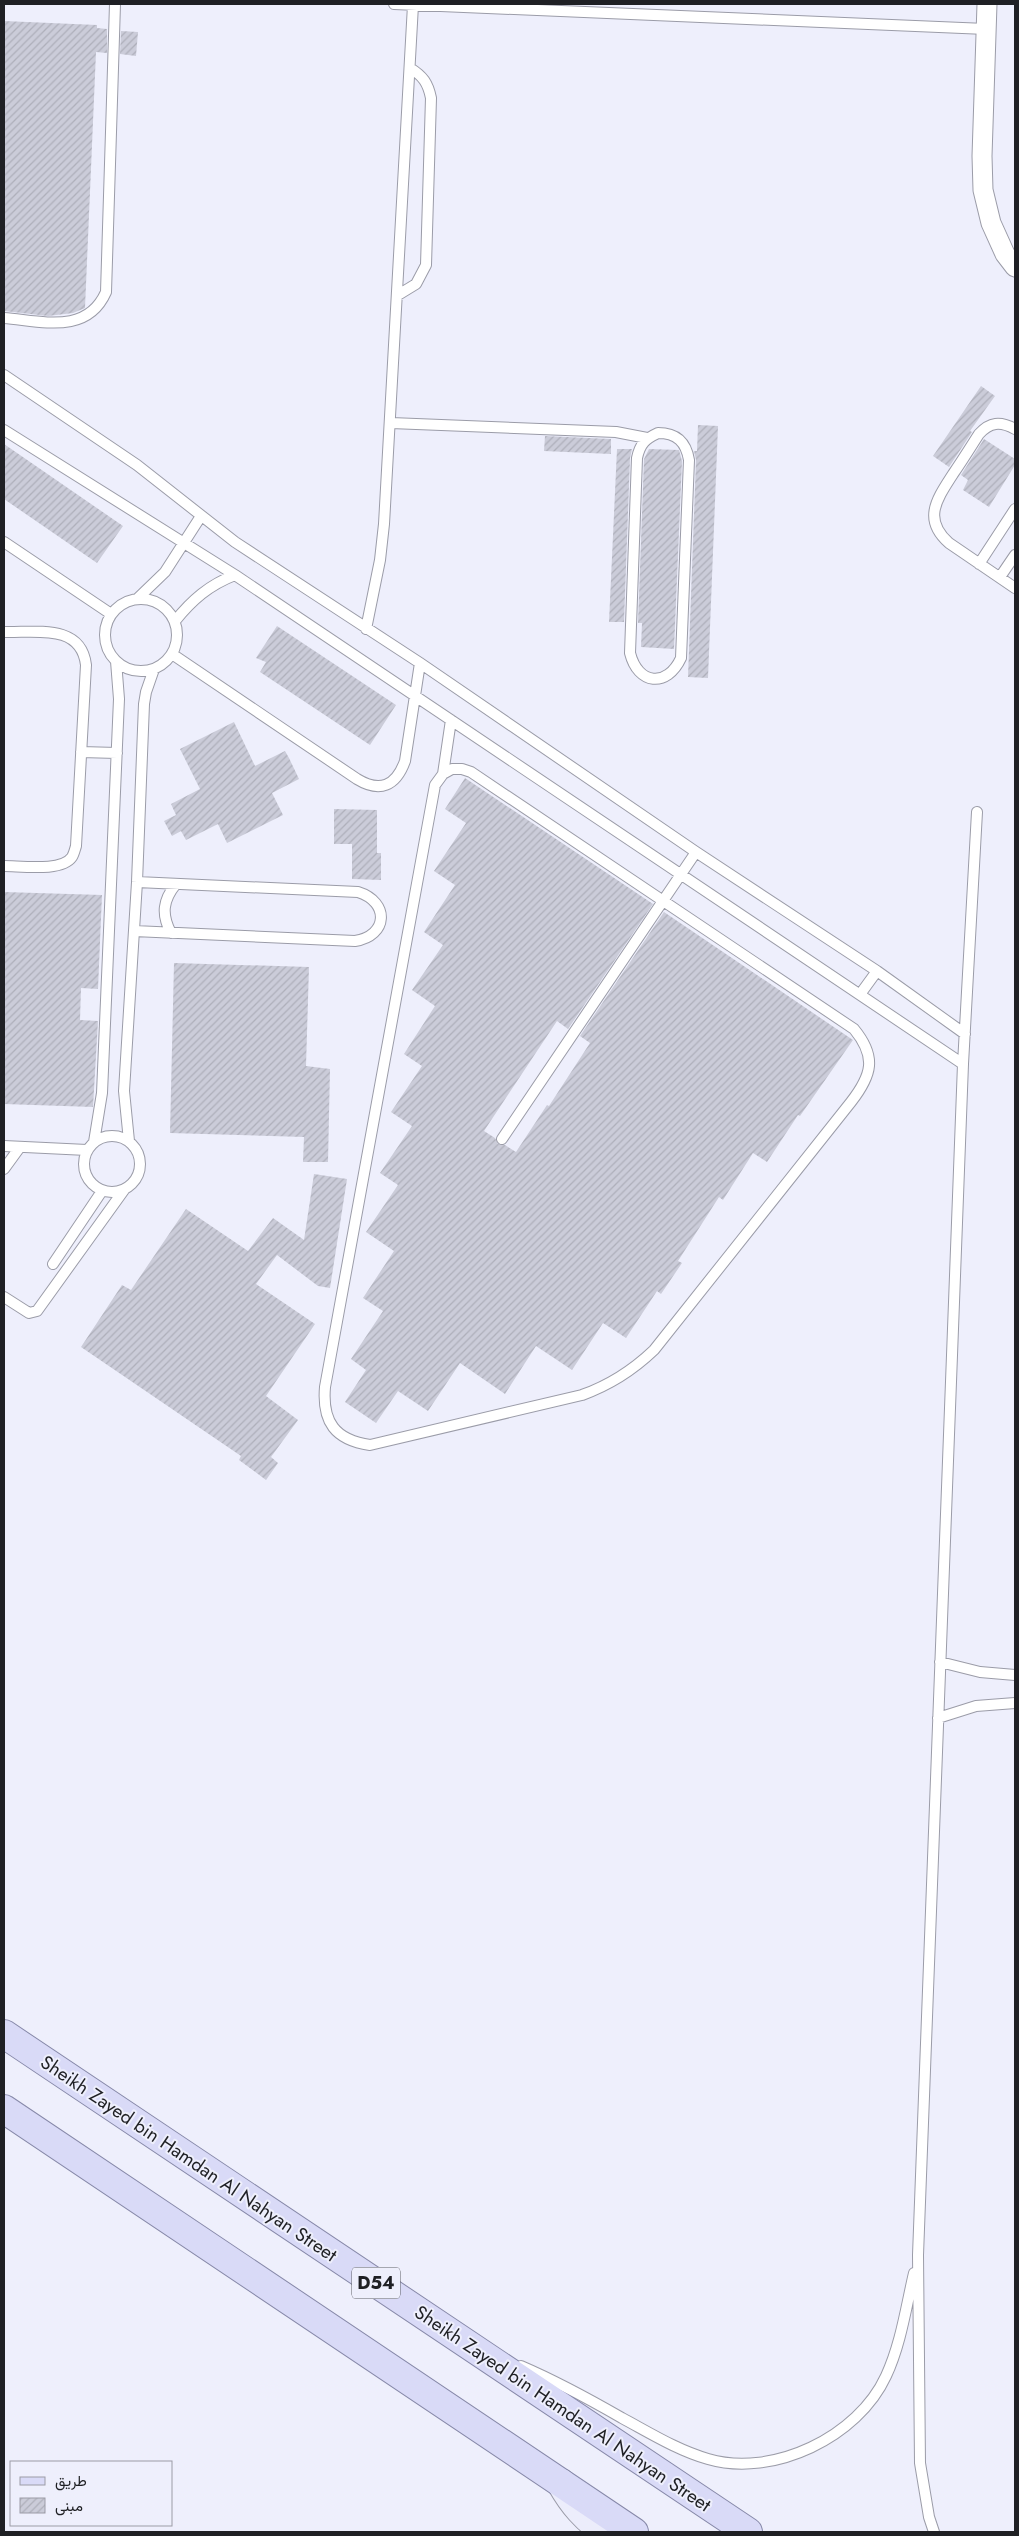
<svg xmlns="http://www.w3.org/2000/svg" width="1019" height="2536" font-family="Jost,Vazirmatn,sans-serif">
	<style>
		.building { fill: url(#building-hatch) }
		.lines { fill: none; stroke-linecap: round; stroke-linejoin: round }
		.service-casing { stroke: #9b9ca8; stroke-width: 12 }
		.minor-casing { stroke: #9b9ca8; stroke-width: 21 }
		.secondary-casing { stroke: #9b9ca8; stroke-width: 30 }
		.primary-casing { stroke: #8789a9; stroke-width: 30 }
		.service { stroke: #fff; stroke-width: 10 }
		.minor { stroke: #fff; stroke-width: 19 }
		.secondary { stroke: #ecedfb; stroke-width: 28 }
		.primary { stroke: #d9daf7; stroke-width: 28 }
		.labels { text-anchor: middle; stroke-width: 4; stroke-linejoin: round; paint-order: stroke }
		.shield { fill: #eeeffc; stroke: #5d5e65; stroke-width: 1 }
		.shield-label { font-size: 18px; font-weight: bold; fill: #1f2024 }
		.street-label { font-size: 19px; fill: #1f2024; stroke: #eeeffc }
	</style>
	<defs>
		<pattern id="building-hatch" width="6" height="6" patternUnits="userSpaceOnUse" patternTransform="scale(1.25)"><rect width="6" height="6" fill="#cbccd9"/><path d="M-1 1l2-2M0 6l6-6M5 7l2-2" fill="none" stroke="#aeafba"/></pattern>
	</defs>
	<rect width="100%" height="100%" fill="#eeeffc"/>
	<path class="building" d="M4 21 97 25V28L107 29V53L96 52 85 308 73 313 48 316 4 311Z
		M121 31 138 32 136 56 120 54Z
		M981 386 995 396 970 431 972 432 949 467 933 456Z
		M698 425 718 426 708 678 688 677 696 460 694 451H697Z
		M545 436 611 439V454L544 451Z
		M984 439 1015 459V465L989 507 963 490 968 480 961 475Z
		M4 444 123 526 97 563 4 499Z
		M617 449H632L630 458 624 622H609Z
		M649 449 679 450 682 461 674 649 641 647 642 623H638L644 459Z
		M277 626 396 705 370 745 260 672 266 662 256 658Z
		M234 722 255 766 285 751 289 758 299 779 272 793 283 815 227 843 218 824 186 840 181 831 172 836 164 821 176 815 171 804 200 789 180 749Z
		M465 778 653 904 568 1029 557 1021 484 1131 495 1138 498 1144 505 1145 516 1152 547 1105 549 1106 590 1043 580 1036 664 912 853 1040 800 1116 798 1115 767 1162 753 1153 723 1200 719 1197 678 1261 682 1263 661 1294 657 1291 626 1338 603 1323 572 1370 536 1346 505 1394 460 1363 428 1411 398 1391 376 1423 345 1402 366 1370 351 1359 383 1311 363 1298 394 1251 366 1232 398 1185 380 1173 412 1126 391 1112 422 1066 404 1054 435 1006 412 990 443 945 424 932 455 885 434 871 466 823 445 809Z
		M334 809 377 810V853H381V880L352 879V844H334Z
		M4 892 102 895 98 989 81 988 80 1020 98 1021 93 1107 4 1104Z
		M174 963 309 967 306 1066 330 1069 328 1162H303L304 1137 170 1133Z
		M314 1174 347 1179 330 1288 318 1286 277 1255 256 1284 315 1324 266 1396 298 1420 271 1457 278 1463 266 1480 239 1460 241 1456 81 1347 122 1285 131 1290 186 1209 248 1251 273 1218 304 1240Z"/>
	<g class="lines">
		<defs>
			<path id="service" d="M394 4 986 29
				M398 295 416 284 426 265 431 98C428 83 423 76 410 68
				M4 318C42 321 87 335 106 292L115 4
				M4 375 137 465 235 542 420 663 696 852 877 971 965 1034
				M391 423 616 432 647 438
				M1015 429C1000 421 990 422 979 434 970 448 962 461 953 474 937 499 922 519 949 543L1015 588
				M4 430 235 575 963 1064
				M658 433C677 433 686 442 689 460L681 658C667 688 638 685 630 653L637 458C640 444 645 439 658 433Z
				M4 542 111 614
				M979 564 1015 509
				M1000 577 1015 555
				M105 635a36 36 0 1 1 72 0a36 36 0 1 1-72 0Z
				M137 599 165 572 201 516
				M175 621C192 600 209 585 235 575
				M366 629 380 560 384 524 413 5
				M4 632C35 633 81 623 86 665L76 846C75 849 74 854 72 857 62 872 21 866 4 866
				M172 654 357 779C380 793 396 786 405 761L420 663
				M81 752 117 753
				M452 769H462L471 772 854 1029C877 1057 872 1075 851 1102L654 1350C632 1371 610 1385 582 1395L370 1445C335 1440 322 1422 325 1387L435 785 443 774Z
				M443 774 451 720
				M134 931 355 941C388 936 390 902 358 892L137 882
				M171 933C161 914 163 900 176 884
				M861 993 877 971
				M84 1164a28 28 0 1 1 56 0a28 28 0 1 1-56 0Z
				M502 1139 696 852
				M129 1141 124 1091 137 882 144 704 146 692 154 669
				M94 1142 102 1093 119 699 116 661
				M4 1146 87 1150
				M4 1169 20 1147
				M53 1264 102 1191
				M4 1297 29 1313 37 1311 124 1190
				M940 1662 980 1672 1015 1675
				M938 1718 976 1706 1015 1703
				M521 2366C556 2381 589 2399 622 2418 650 2433 677 2450 708 2459 773 2478 858 2437 886 2376 901 2344 906 2307 914 2273
				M934 2532 929 2517 920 2463 918 2255 963 1064 977 812"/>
			<path id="minor" d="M987 4 982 156 983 190 991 223 1005 254 1015 267"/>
			<path id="secondary" d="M561 2483C573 2504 585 2518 605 2532"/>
			<path id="primary" d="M4 2034 748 2532
				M4 2109 634 2532"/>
		</defs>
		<use href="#service" class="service-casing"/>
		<use href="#minor" class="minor-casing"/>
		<use href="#secondary" class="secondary-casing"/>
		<use href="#primary" class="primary-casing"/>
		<use href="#service" class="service"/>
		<use href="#minor" class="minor"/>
		<use href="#secondary" class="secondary"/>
		<use href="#primary" class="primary"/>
	</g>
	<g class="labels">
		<rect class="shield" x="352" y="2267.5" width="48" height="31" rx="4"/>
		<g class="shield-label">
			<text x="376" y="2289">D54</text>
		</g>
		<g class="street-label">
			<text transform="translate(189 2158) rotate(34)" y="7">Sheikh Zayed bin Hamdan Al Nahyan Street</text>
			<text transform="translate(563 2408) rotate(34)" y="7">Sheikh Zayed bin Hamdan Al Nahyan Street</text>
		</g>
	</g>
	<rect width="1019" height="2536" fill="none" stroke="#1f2024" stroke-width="10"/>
	<rect x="10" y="2461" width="162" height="65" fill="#eeeffc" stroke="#9b9ca6"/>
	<rect x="20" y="2477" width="25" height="8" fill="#d9daf7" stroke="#9b9ca6"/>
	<text x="55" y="2486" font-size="15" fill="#1f2024">طريق</text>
	<rect x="20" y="2498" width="25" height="15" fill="url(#building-hatch)" stroke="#9b9ca6"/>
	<text x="55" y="2511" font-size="15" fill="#1f2024">مبنى</text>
</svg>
